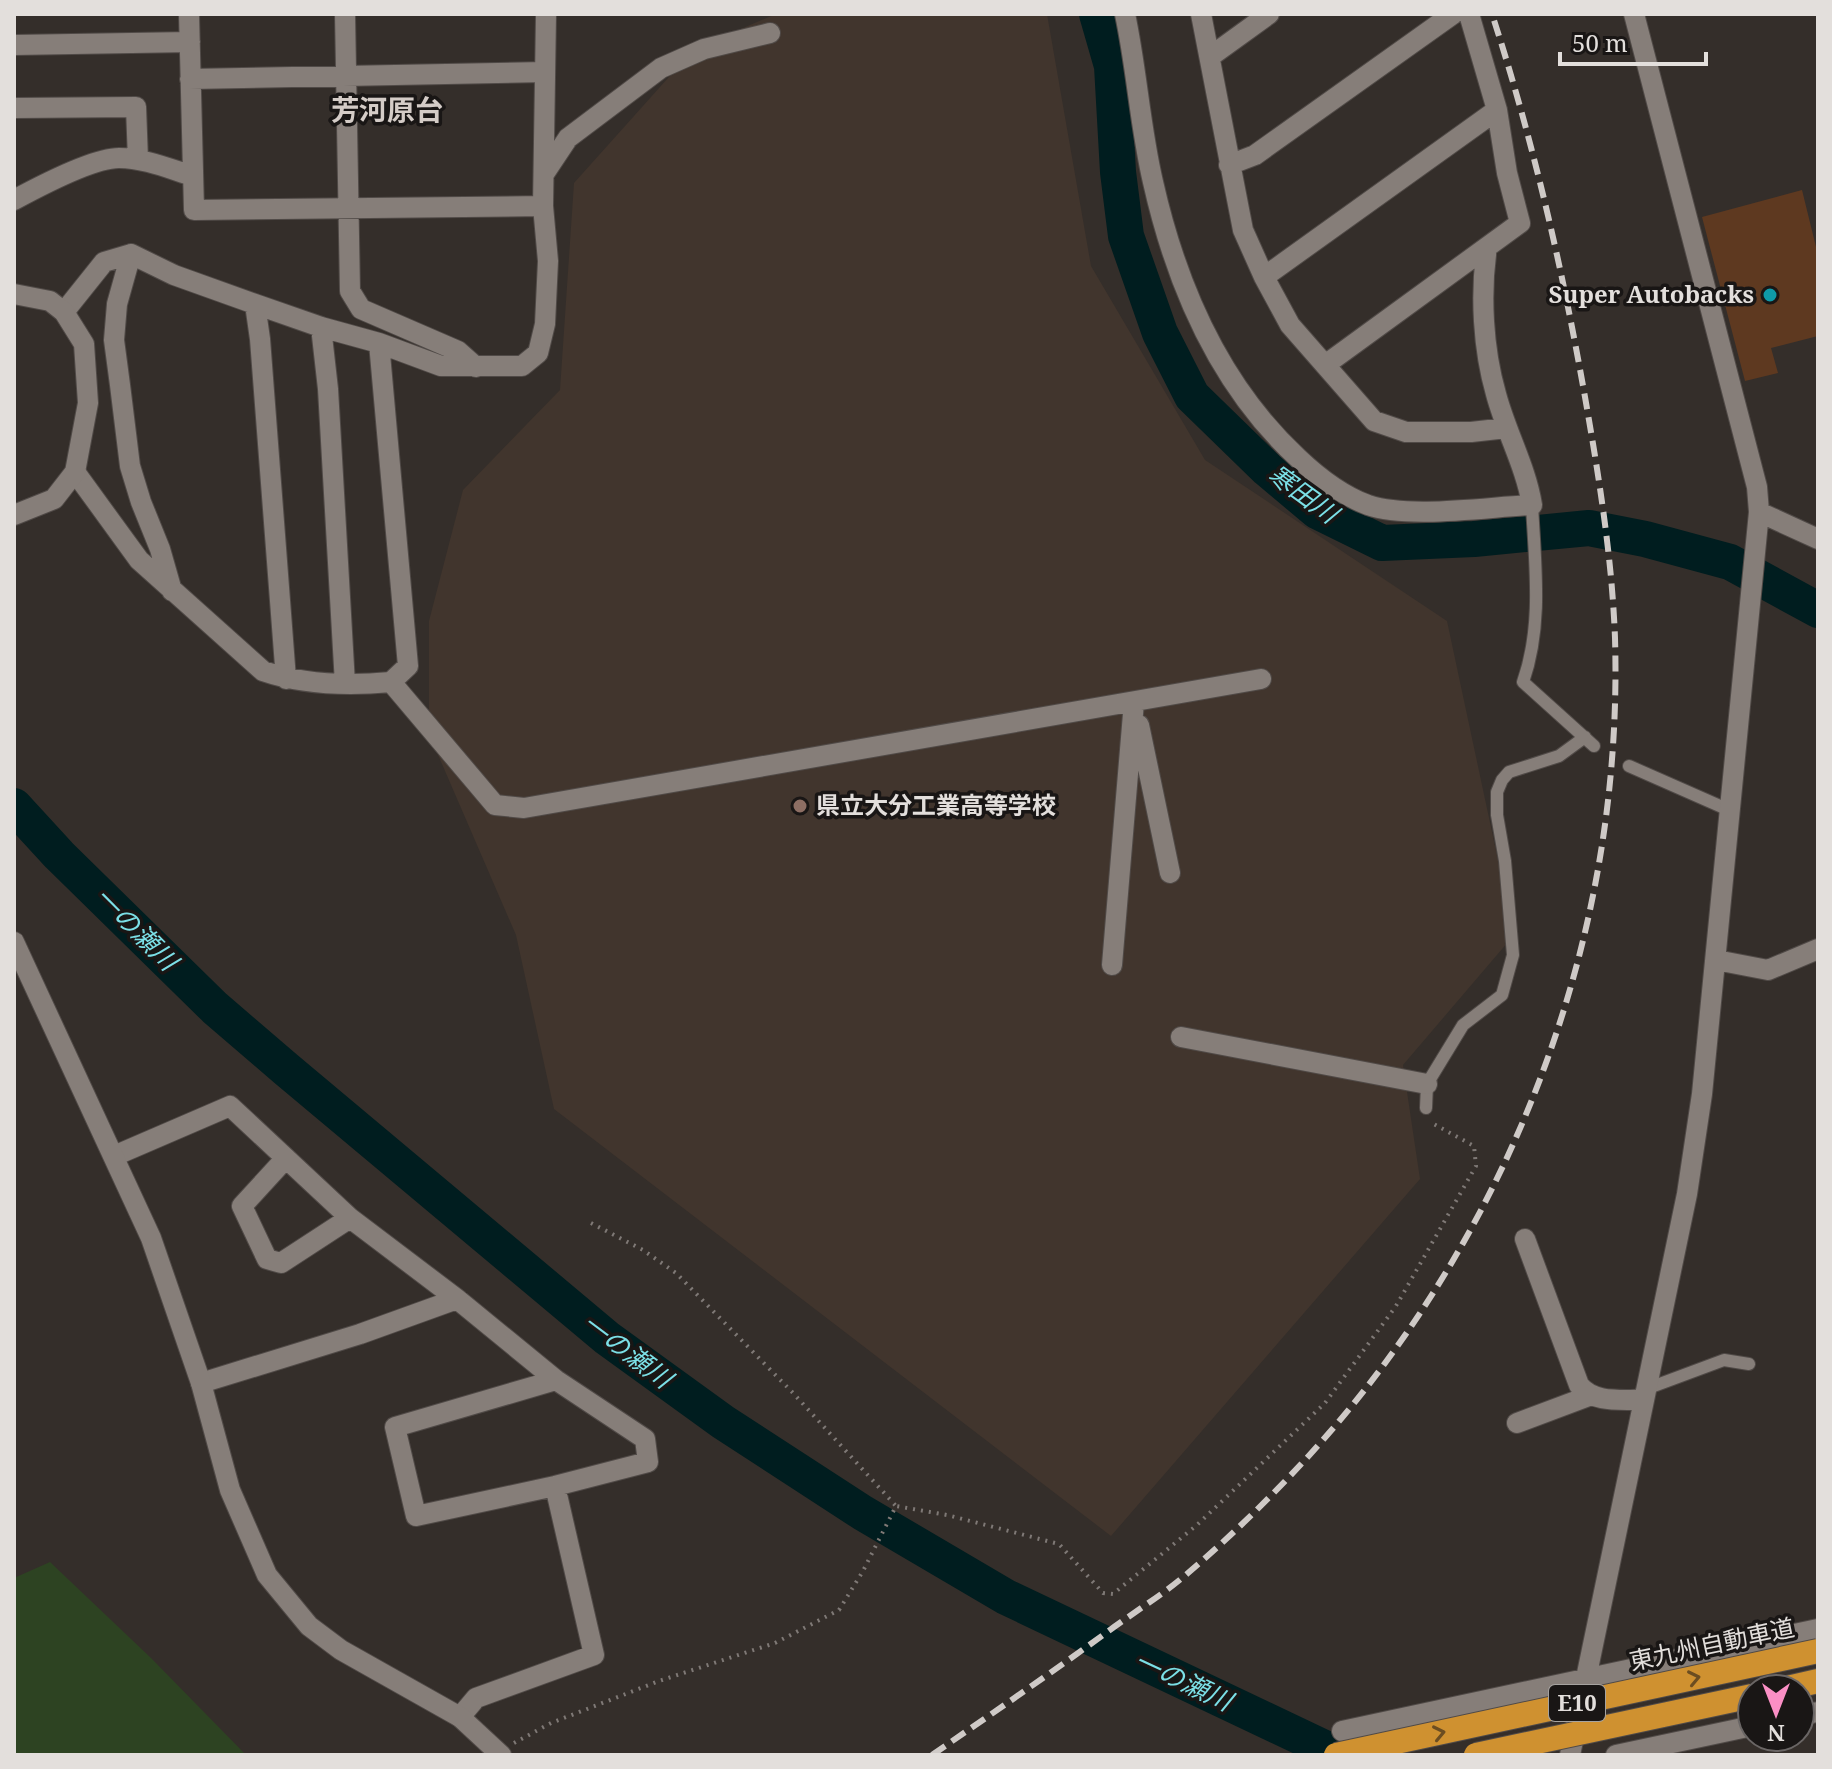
<svg xmlns="http://www.w3.org/2000/svg" width="1832" height="1769" font-family="'Noto Serif','Noto Sans JP',serif">
	<style>
		.built { fill: #41352d }
		.green { fill: #2d4322 }
		.lines { fill: none; stroke-linecap: round; stroke-linejoin: round }
		.river { stroke: #001d1f; stroke-width: 36 }
		.building { fill: #5e3920 }
		.service-casing { stroke: #504a47; stroke-width: 14 }
		.minor-casing { stroke: #504a47; stroke-width: 22 }
		.tertiary-casing { stroke: #504a47; stroke-width: 22 }
		.motorway-casing { stroke: #504a47; stroke-width: 26 }
		.path { stroke: #7f7976; stroke-width: 4; stroke-dasharray: 2 6; stroke-linecap: butt }
		.service { stroke: #867e79; stroke-width: 12 }
		.minor { stroke: #867e79; stroke-width: 20 }
		.tertiary { stroke: #867e79; stroke-width: 20 }
		.motorway { stroke: #cf9130; stroke-width: 24 }
		.rail { stroke: #cfcac7; stroke-width: 6; stroke-dasharray: 16 8; stroke-linecap: butt }
		.motorway-bridge-casing { stroke: #504a47; stroke-width: 26; stroke-linecap: butt }
		.motorway-bridge { stroke: #cf9130; stroke-width: 24 }
		.oneway { stroke: #6b4d21 }
		.culture-dot { fill: #0f9aa8; stroke: #191615; stroke-width: 3 }
		.education-dot { fill: #8d6e63; stroke: #191615; stroke-width: 3 }
		.labels { text-anchor: middle; stroke-width: 7; stroke-linejoin: round; paint-order: stroke }
		.shield { fill: #191615; stroke: #a6a3a0; stroke-width: 2 }
		.shield-label { font-size: 22px; font-weight: bold; fill: #e3dfdc }
		.poi-label { font-size: 24px; font-weight: bold; fill: #e3dfdc; stroke: #191615; text-anchor: end }
		.street-label { font-size: 24px; fill: #e3dfdc; stroke: #191615 }
		.water-label { font-size: 26px; font-style: italic; fill: #7bdfe6; stroke: #191615 }
		.quarter-label { font-size: 28px; font-weight: bold; fill: #d4ccc7; stroke: #191615 }
	</style>
	<rect width="100%" height="100%" fill="#342e2a"/>
	<path class="built" d="M776 14H1047L1091 266 1205 460 1447 621 1514 935 1403 1065 1420 1179 1111 1536 554 1109 516 935 429 734V621L463 490 560 390 574 183 694 49Z"/>
	<path class="green" d="M50 1562 151 1658 246 1755H14V1578Z"/>
	<g class="lines">
		<path class="river" d="M1097 14 1112 66 1118 172 1126 236 1160 333 1192 396 1267 469 1317 511 1382 543 1474 539 1589 528 1645 539 1730 562 1818 610
			M14 806 59 855 215 1008 286 1069 607 1338 723 1422 863 1513 1006 1597 1339 1755"/>
	</g>
	<path class="building" d="M1802 190 1818 255V336L1771 348 1778 373 1745 381 1702 217Z"/>
	<g class="lines">
		<defs>
			<path id="service" d="M1532 505C1535 565 1543 625 1523 682L1594 746
				M1629 766 1729 810
				M1426 1108 1427 1084 1463 1025 1502 995 1513 955 1505 861 1497 815V792L1502 780 1509 772 1559 756 1585 737
				M1646 1389 1724 1360 1749 1364"/>
			<path id="minor" d="M189 14 194 210 543 206
				M345 14 350 291 361 309 458 351 476 367
				M1125 14C1137 70 1140 127 1153 182 1176 284 1220 386 1298 458 1319 478 1341 495 1368 505 1409 519 1487 507 1532 505 1526 467 1506 432 1496 394 1483 349 1480 294 1487 247
				M1201 14 1243 230 1264 277 1290 325 1374 421 1406 432H1471L1507 428
				M14 45 190 42
				M1211 56 1269 14
				M190 79 545 72
				M14 108 136 107 138 160
				M1229 165 1255 155 1453 14
				M544 174 568 138 661 68 704 49 770 33
				M14 200C38 187 93 158 119 158 144 158 170 169 193 176
				M131 254 117 304 114 340 120 385 130 466 141 502 160 549 172 591
				M1264 277 1497 110
				M255 304 260 339 286 679
				M64 312 104 262 131 254 174 275 255 304 321 327 379 343 441 366H522L538 353 545 324 548 261 543 206 546 14
				M321 327 328 389 345 684
				M1325 365 1520 223 1507 173 1497 110 1469 14
				M75 472 139 560 263 671C304 685 348 686 391 682L408 666 379 343
				M1759 512 1818 539
				M391 682 495 805 524 808 1261 679
				M1139 725 1170 873
				M1716 960 1768 970 1818 949
				M1112 965 1134 702
				M1181 1037 1427 1084
				M114 1156 230 1106 350 1218 457 1299 556 1380 645 1439 648 1462 555 1486 416 1516 395 1427 556 1380
				M286 1158 242 1206 267 1259 281 1263 350 1218
				M1525 1239 1579 1385C1594 1404 1622 1399 1644 1400
				M201 1383 360 1334 457 1299
				M1517 1423 1589 1396
				M460 1717 476 1698 594 1655 555 1486
				M1342 1731 1818 1629
				M1570 1755 1687 1194 1702 1094 1759 512 1757 487 1634 14"/>
			<path id="tertiary" d="M14 294 50 301 64 312 84 344 88 403 75 472 54 499 14 515
				M14 942 151 1238 201 1383 230 1490 267 1575 309 1626 341 1650 460 1717 501 1755
				M1800 1715 1818 1712
				M1616 1755 1752 1726"/>
			<path id="motorway" d="M1783 1689 1818 1681"/>
		</defs>
		<use href="#service" class="service-casing"/>
		<use href="#minor" class="minor-casing"/>
		<use href="#tertiary" class="tertiary-casing"/>
		<use href="#motorway" class="motorway-casing"/>
		<path class="path" d="M591 1223 643 1250 676 1273 794 1394 896 1506
			M514 1743 551 1723 659 1681 775 1643 839 1610 863 1571 896 1506 947 1515 1059 1544 1103 1593 1113 1594 1197 1525 1325 1403 1396 1306 1476 1166 1474 1146 1430 1122"/>
		<use href="#service" class="service"/>
		<use href="#minor" class="minor"/>
		<use href="#tertiary" class="tertiary"/>
		<use href="#motorway" class="motorway"/>
		<path class="rail" d="M932 1755C993 1713 1054 1671 1114 1627 1139 1609 1165 1593 1188 1573 1228 1539 1268 1500 1304 1461 1509 1239 1624 941 1615 638 1612 558 1599 477 1585 397 1562 267 1533 140 1492 14"/>
		<defs>
			<path id="motorway-bridge" d="M1336 1755 1818 1651
				M1476 1755 1752 1696"/>
		</defs>
		<use href="#motorway-bridge" class="motorway-bridge-casing"/>
		<use href="#motorway-bridge" class="motorway-bridge"/>
	</g>
	<defs><path id="oneway-chevron" d="M-2-3.5L2.5 0L-2 3.5" fill="none" stroke-width="1.6" stroke-linecap="round" stroke-linejoin="round" transform="scale(2)"/></defs>
	<g class="oneway">
		<use href="#oneway-chevron" transform="translate(1694 1678) rotate(-12)"/>
		<use href="#oneway-chevron" transform="translate(1439 1733) rotate(-12)"/>
	</g>
	<circle class="culture-dot" cx="1770" cy="295" r="8"/>
	<circle class="education-dot" cx="800" cy="806" r="8"/>
	<g class="labels">
		<rect class="shield" x="1549" y="1685" width="56" height="36" rx="6"/>
		<g class="shield-label">
			<text x="1577" y="1711">E10</text>
		</g>
		<g class="poi-label">
			<text x="1754" y="303">Super Autobacks</text>
			<text x="816" y="814" text-anchor="start">県立大分工業高等学校</text>
		</g>
		<g class="street-label">
			<text transform="translate(1712 1645) rotate(-12)" y="8">東九州自動車道</text>
		</g>
		<g class="water-label">
			<text transform="translate(1303 494) rotate(36)" y="9">寒田川</text>
			<text transform="translate(136 929) rotate(45)" y="9">一の瀬川</text>
			<text transform="translate(627 1351) rotate(37)" y="9">一の瀬川</text>
			<text transform="translate(1183 1681) rotate(25)" y="9">一の瀬川</text>
		</g>
		<g class="quarter-label">
			<text x="387" y="120">芳河原台</text>
		</g>
	</g>
	<rect width="1832" height="1769" fill="none" stroke="#e3dfdc" stroke-width="32"/>
	<g transform="translate(1776 1713) rotate(180)"><circle r="38" fill="#191615" stroke="#6a6665" stroke-width="2"/>
	<path d="M0-6L14 30L0 20L-14 30Z" fill="#fb8fc5"/>
	<text y="-12" font-size="22" font-weight="bold" text-anchor="middle" fill="#e3dfdc">N</text>
	</g>
	<path d="M1560 52v12h146v-12" fill="none" stroke="#e3dfdc" stroke-width="4"/>
	<text x="1572" y="52" font-size="24" fill="#e3dfdc" stroke="#191615" stroke-width="6" paint-order="stroke">50 m</text>
</svg>
